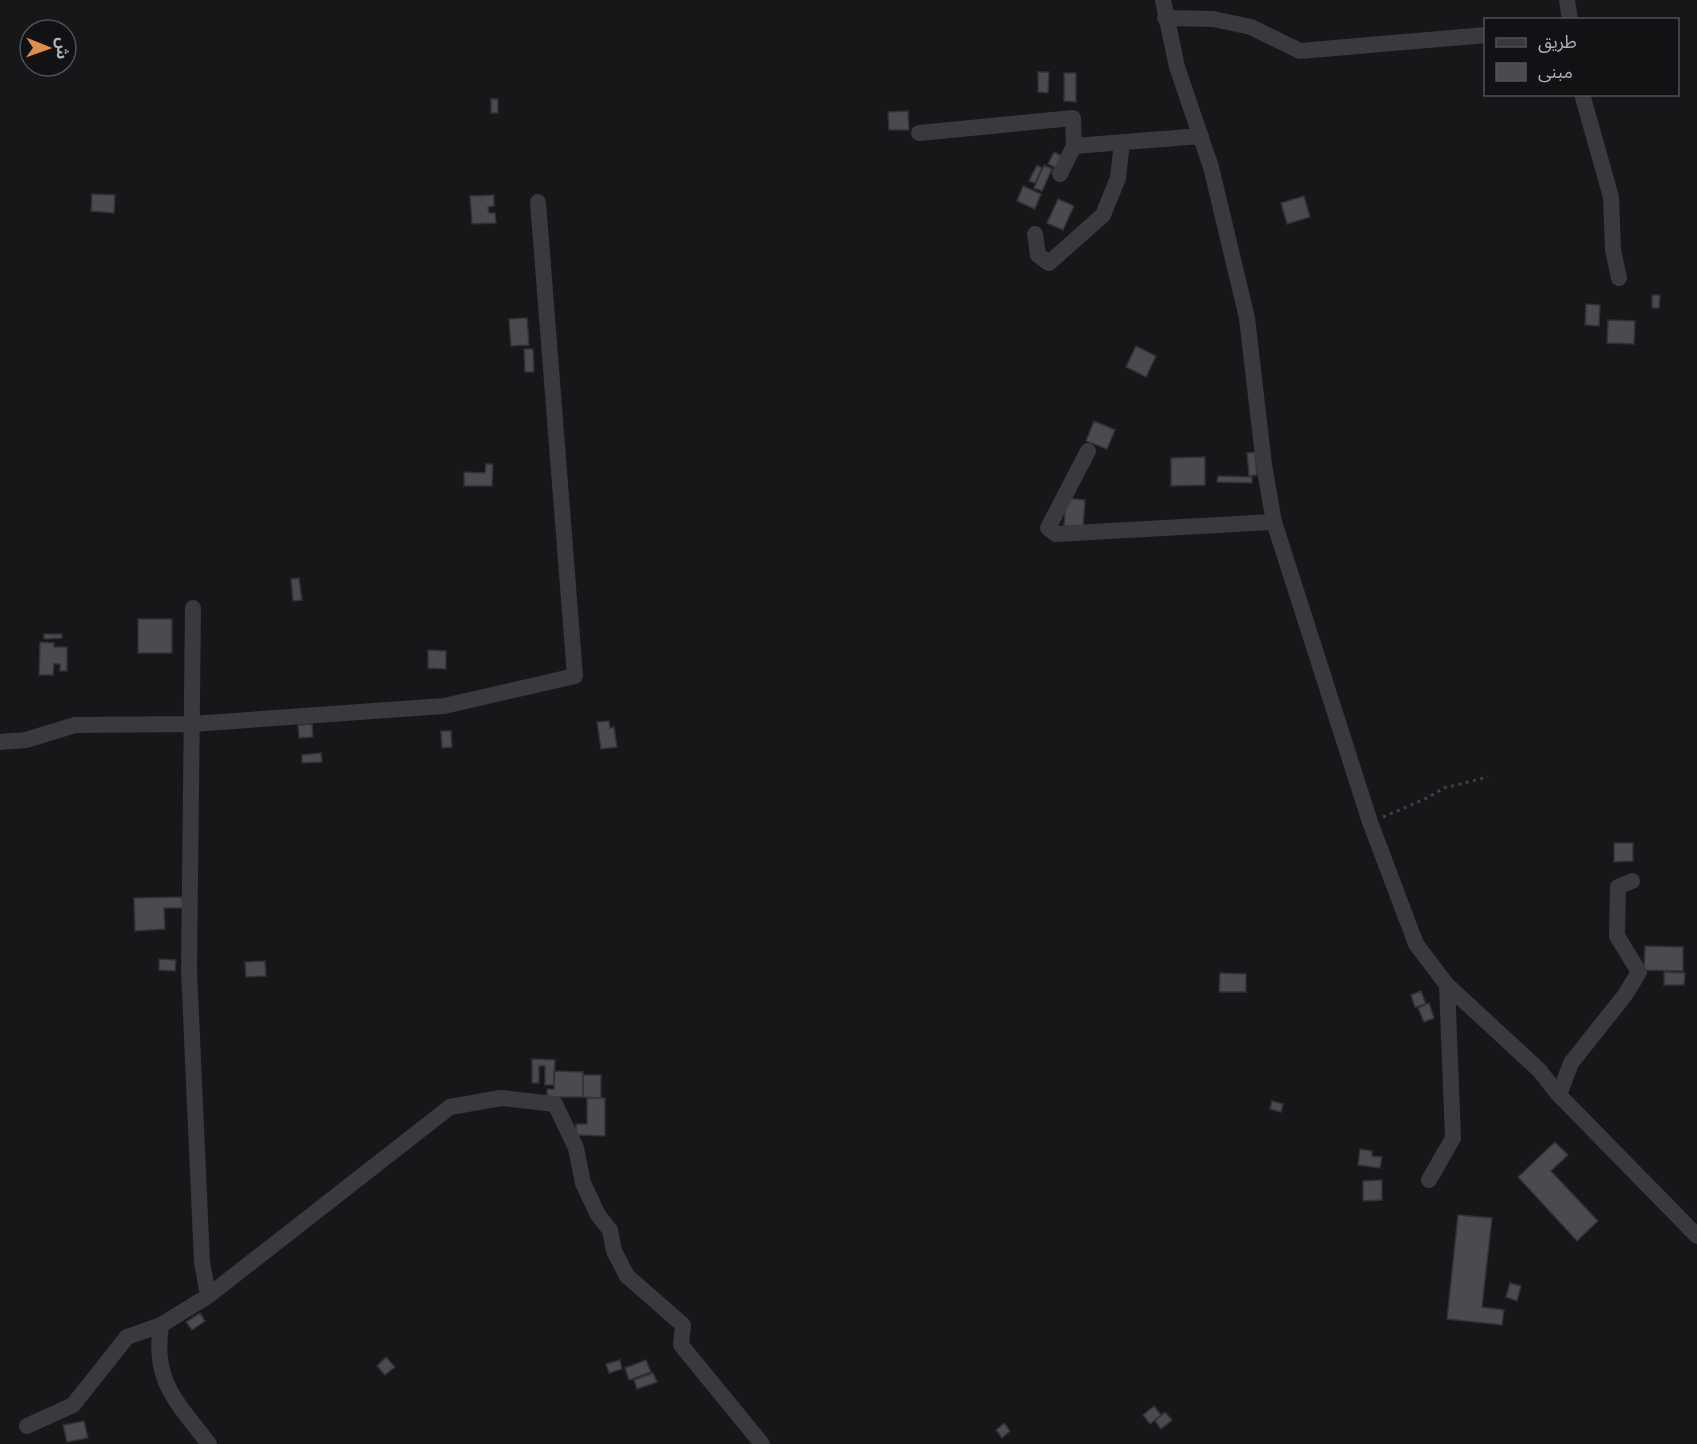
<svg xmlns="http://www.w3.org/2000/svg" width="1697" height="1444" font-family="'Public Sans','Noto Sans Arabic',sans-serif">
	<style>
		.building { fill: #494b4e; stroke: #313234; stroke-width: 1.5 }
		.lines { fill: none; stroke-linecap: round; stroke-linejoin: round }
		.path { stroke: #3f4144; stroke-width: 3; stroke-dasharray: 3 4.5; stroke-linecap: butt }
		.minor { stroke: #393a3d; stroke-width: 16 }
	</style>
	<rect width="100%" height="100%" fill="#171719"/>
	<path class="building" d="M1038 72H1049L1048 93 1038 92Z
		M1064 73H1076V102L1064 101Z
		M491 99H498V113H491Z
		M908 111 909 130H889L888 112Z
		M1054 152 1062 156 1056 168 1048 164Z
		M1037 165 1042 168 1035 183 1029 181Z
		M1044 165 1052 169 1042 191 1034 188Z
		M1023 186 1041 194 1035 209 1017 201Z
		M92 194 115 195 114 213 91 211Z
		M494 195V206L488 207 489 213H495L496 223 472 224 470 196Z
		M1304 196 1310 217 1287 224 1281 203Z
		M1058 199 1074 206 1063 230 1047 223Z
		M1652 295H1660L1659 308H1652Z
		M1586 304 1600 305 1599 326 1585 325Z
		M527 318 529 345 511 346 509 319Z
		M1608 320 1635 321 1634 344 1607 343Z
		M1136 346 1156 356 1146 377 1126 367Z
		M524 349H533L534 372H525Z
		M1094 421 1115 430 1107 449 1086 441Z
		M1255 452 1257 475 1249 476 1247 453Z
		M1205 457V485L1171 486V458Z
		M486 464H493L492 486H464V472L485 473Z
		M1218 476 1252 477V483L1217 482Z
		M1066 498 1085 500 1083 528 1064 526Z
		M299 578 302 600 293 601 291 579Z
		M138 619H172V653H138Z
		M44 634H62V638L44 639Z
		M40 642 54 643V647H67V671H60V664H54L53 675H39Z
		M428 650 446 651V669L428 668Z
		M609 721 610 728 614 727 617 747 601 749 597 722Z
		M312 724 313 737 299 738 298 725Z
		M441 731H451L452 747 442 748Z
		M321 753 322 762 302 763V755Z
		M1614 843H1633V861L1614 862Z
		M182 897 183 908H164L165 929 135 931 134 898Z
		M1645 946 1683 947V971L1644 970Z
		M159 959 176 960 175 971 159 970Z
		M265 961 266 976 246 977 245 962Z
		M1664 972 1685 973 1684 985H1664Z
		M1220 973 1246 974V992H1219Z
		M1421 991 1426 1004 1415 1007 1411 995Z
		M1429 1003 1434 1018 1424 1022 1418 1008Z
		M532 1059 555 1060 554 1085H545V1066H539V1083H532Z
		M554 1071 583 1072V1097H547V1089H554Z
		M583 1075H601V1098L583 1097Z
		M587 1098H605V1136L576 1135V1124H587Z
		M1272 1101 1283 1104 1281 1112 1270 1109Z
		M1555 1142 1568 1155 1551 1171 1598 1221 1577 1241 1518 1177Z
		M1360 1149 1372 1151V1156L1382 1157 1380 1168 1358 1165Z
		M1382 1180V1200L1363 1201V1181Z
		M1458 1215 1492 1218 1482 1307 1504 1310 1502 1325 1447 1319Z
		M1510 1283 1521 1286 1517 1301 1506 1297Z
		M200 1313 205 1321 192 1330 186 1322Z
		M386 1357 395 1367 385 1375 377 1366Z
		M620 1360 622 1369 609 1373 606 1364Z
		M646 1360 651 1372 629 1380 625 1368Z
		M653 1373 657 1382 637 1389 634 1380Z
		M1154 1406 1161 1415 1150 1424 1143 1415Z
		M1165 1412 1172 1420 1161 1429 1155 1421Z
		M84 1421 88 1438 67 1442 63 1425Z
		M1004 1423 1010 1431 1002 1438 996 1430Z"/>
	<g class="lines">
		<path class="path" d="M1383 817 1427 798 1444 788 1488 777"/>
		<path class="minor" d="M1163 0 1177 67 1211 167 1247 318 1264 465 1274 522 1370 822 1416 944 1447 985 1539 1070 1559 1095 1697 1236
			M1567 0 1570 20
			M1165 18 1213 19 1251 27 1300 51 1486 35
			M1582 94 1611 197 1613 250 1619 278
			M919 133 1073 118 1074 146 1201 136
			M1060 174 1074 146
			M1035 234 1038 255 1049 263 1103 215 1118 178 1122 142
			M1088 451 1048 528 1056 534 1274 522
			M193 608 189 970 202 1262 208 1296 161 1325C152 1381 177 1402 209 1444
			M0 742 26 740 75 725 192 724 444 706 575 676 538 202
			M1559 1095 1571 1063 1625 995 1639 972 1617 936 1618 887 1632 881
			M1429 1180 1453 1138 1447 985
			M208 1296 450 1107 501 1098 555 1104 576 1148 583 1183 598 1215 610 1230 614 1251 627 1276 683 1325 681 1345 762 1444
			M27 1426 73 1405 127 1337 161 1325"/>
	</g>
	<rect x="1484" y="18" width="195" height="78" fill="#121214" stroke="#4f5255" stroke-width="1.5"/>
	<rect x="1496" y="38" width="30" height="9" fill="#393a3d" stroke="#4f5255" stroke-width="1.5"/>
	<text x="1538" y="48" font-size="18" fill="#abb1b7">طريق</text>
	<rect x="1496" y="63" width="30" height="18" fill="#494b4e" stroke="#4f5255" stroke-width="1.5"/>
	<text x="1538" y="78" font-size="18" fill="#abb1b7">مبنى</text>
	<g transform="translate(48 48) rotate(91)"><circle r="28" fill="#121214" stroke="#4f5255" stroke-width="1.5"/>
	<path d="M0-4.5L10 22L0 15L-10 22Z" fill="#dd8f4b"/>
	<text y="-9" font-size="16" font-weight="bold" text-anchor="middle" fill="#abb1b7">ش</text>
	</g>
</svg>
